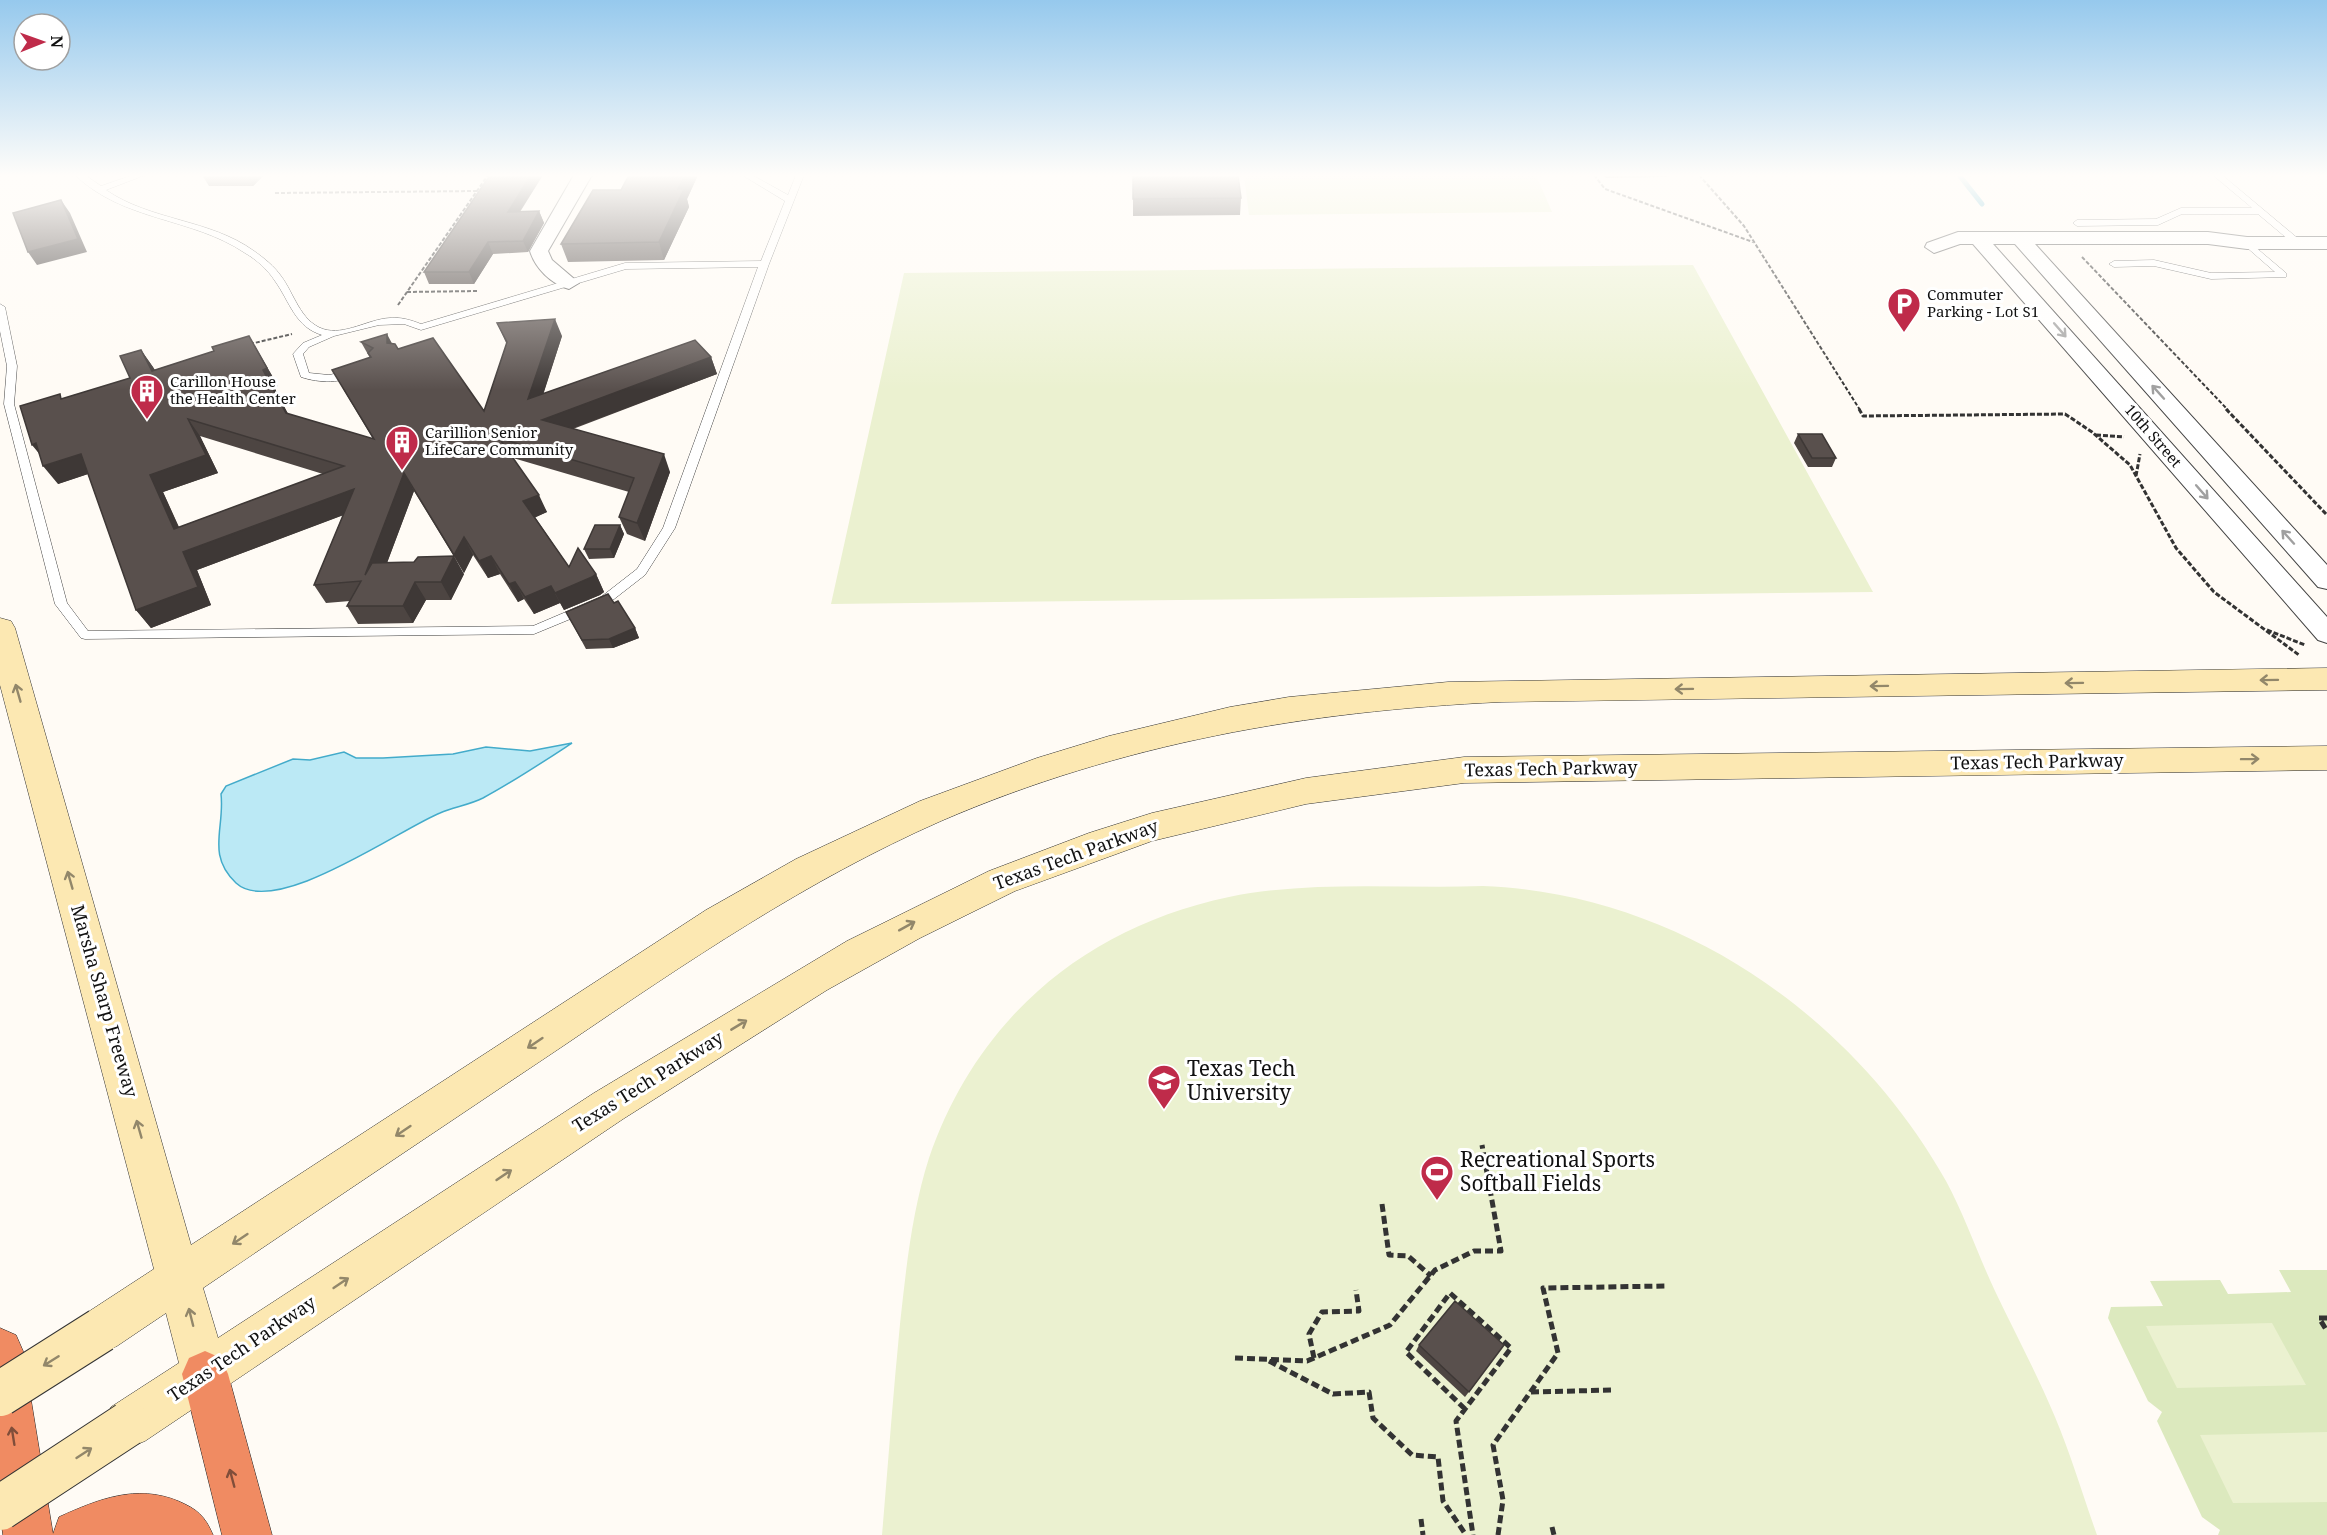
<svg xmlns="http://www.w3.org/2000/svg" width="2327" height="1535" font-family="'Noto Serif',serif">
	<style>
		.green { fill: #dce9be }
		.pitch { fill: #ebf1d0 }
		.water { fill: #bbe9f5; stroke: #43abca; stroke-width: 1.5 }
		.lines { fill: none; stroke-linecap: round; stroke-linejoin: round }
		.stream { stroke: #43abca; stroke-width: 5 }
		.lane-casing { stroke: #444; stroke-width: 1 }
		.street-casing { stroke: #444; stroke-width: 2 }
		.secondary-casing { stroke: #333; stroke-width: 1 }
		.highway-casing { stroke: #222; stroke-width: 1 }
		.path-far2 { stroke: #333; stroke-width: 2; stroke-dasharray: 4 2; stroke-linecap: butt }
		.path-far1 { stroke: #333; stroke-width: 3; stroke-dasharray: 5 2; stroke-linecap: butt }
		.path { stroke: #333; stroke-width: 5; stroke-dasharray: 8 4; stroke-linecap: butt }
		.lane { fill: #fff; fill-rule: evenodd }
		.street { fill: #fff; fill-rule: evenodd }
		.secondary { fill: #fce8b2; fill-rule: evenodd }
		.highway { fill: #f08b62; fill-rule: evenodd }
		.secondary-bridge-casing { stroke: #333; stroke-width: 46; stroke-linecap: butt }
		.secondary-bridge { stroke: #fce8b2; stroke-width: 44 }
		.wall { fill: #4d4542; fill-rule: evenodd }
		.shaded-wall { fill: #3e3836 }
		.building { fill: #59504d; stroke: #3e3836; stroke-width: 1.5; fill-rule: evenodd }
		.oneway { stroke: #a0a0a0 }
		.oneway2 { stroke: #92876a }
		.oneway3 { stroke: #804e3a }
		.labels { text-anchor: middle; stroke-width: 6; stroke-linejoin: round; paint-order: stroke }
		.far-poi-label { font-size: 15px; fill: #111; stroke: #fff; text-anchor: start }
		.far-street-label { font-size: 15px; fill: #111; stroke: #fff }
		.street-label { font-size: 18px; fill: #111; stroke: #fff }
		.near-poi-label { font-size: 21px; fill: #111; stroke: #fff; text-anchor: start }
	</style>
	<rect width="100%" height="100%" fill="#fffbf5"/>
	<path class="green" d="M2279 1270H2327V1535H2218L2220 1530 2202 1517 2157 1421 2162 1412 2148 1401 2108 1318 2111 1307 2163 1306 2150 1281 2220 1280 2228 1294 2291 1292Z"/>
	<path class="pitch" d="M1244 175H1536L1552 212 1249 215Z
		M1693 265 1873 592 831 604 904 273Z
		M1483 886C1677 894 1851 1013 1946 1181 1965 1216 1978 1255 1995 1291 2015 1333 2037 1374 2055 1417 2071 1455 2083 1496 2097 1535H882C888 1465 893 1395 900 1324 906 1269 912 1211 929 1158 977 1018 1086 927 1229 897 1312 880 1399 889 1483 886Z
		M2272 1323 2306 1385 2177 1388 2146 1326Z
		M2327 1432V1502L2233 1503 2200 1435Z"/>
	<path class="water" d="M572 743C543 762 513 782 483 798 469 805 454 807 440 813 400 829 275 919 236 883 206 855 225 828 221 794L226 786 293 759 310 760 344 752 356 758H383L453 754 486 747 530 751Z"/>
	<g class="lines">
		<path class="stream" d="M1959 175 1982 204"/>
		<defs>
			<path id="lane" d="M75 175H85L101 186 133 175H145L106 190C151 221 210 219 254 251 264 258 274 266 281 276 294 293 300 321 323 329 345 336 368 319 390 318 401 317 411 320 421 324L625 263 761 261 785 201 742 175H752L788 195 796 175H804L769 264 675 528 645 575 609 603 534 634 85 639 81 638 55 604 4 404 7 366 0 331V304L5 307 17 366 14 404 67 603 88 631 533 626 601 597 637 569 663 528 758 267 626 269 421 330 404 324 379 325 334 336 309 347 303 354 309 373 329 375 353 370 358 373C343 384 319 383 301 377L293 354 303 343 322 335C295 327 290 302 275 281 268 270 257 260 245 253 192 217 124 222 75 175Z
				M2213 175H2222L2301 241V245H2295L2258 214H2182L2158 225 2077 226 2073 223 2077 220 2156 219 2181 208H2252Z
				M2247 240 2286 273V277L2211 279 2154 266 2114 267 2109 264 2114 261 2154 260 2211 273 2275 272 2244 245V241Z"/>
			<path id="street" d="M574 175H592L548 251 552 260 579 283 569 289C551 284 535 268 530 251Z
				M1958 232H2208L2247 237H2327V249H2247L2208 244H2035L2327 565V589L2318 587 2015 244H1993L2327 617V643L2318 640 1973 244H1960L1934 253 1925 247 1927 243Z"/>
			<path id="secondary" d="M0 618 11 621 15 628 191 1245 706 910 796 859 920 801 1037 758 1109 736 1230 707 1289 697 1448 682 2327 668V690L1501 702C1306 711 1122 743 941 821 807 880 687 962 566 1044 445 1125 324 1206 203 1288L218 1338 594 1093 847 941 989 871 1089 833 1152 813 1306 778 1464 757 2327 746V770L1464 783 1306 804 1152 841 1015 891 920 938 827 990 623 1119 221 1390 145 1441 128 1448 111 1441 104 1424 111 1407 179 1363 166 1313 117 1346 101 1353 85 1346 78 1330 85 1314 154 1269 0 685Z"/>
			<path id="highway" d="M0 1328 16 1335 23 1351 53 1534 59 1517C99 1499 136 1484 178 1501 197 1509 205 1516 213 1535H3L0 1513Z
				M205 1351 221 1358 228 1374 272 1535H222L182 1374 189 1358Z"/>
		</defs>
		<use href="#lane" class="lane-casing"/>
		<use href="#street" class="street-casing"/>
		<use href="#secondary" class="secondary-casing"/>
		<use href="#highway" class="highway-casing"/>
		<path class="path-far2" d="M1594 175 1605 189 1753 242
			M1699 175 1744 226 1860 410
			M275 193 477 191
			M2082 257 2228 410
			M407 292 478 291
			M398 305 488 175
			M250 344 292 334"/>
		<path class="path-far1" d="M1859 409 1863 416 2065 414 2092 432 2130 465 2176 548 2214 592 2299 655
			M2226 409 2327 515
			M2096 435 2124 437
			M2136 476 2140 454
			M2267 630 2305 645"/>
		<path class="path" d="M1382 1204 1389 1255 1408 1256 1431 1276
			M2327 1318H2319L2327 1331
			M1235 1358 1307 1361 1390 1325 1435 1270 1474 1251H1501L1482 1145
			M1314 1358 1309 1334 1322 1312 1359 1311 1356 1290
			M1269 1361 1333 1394 1369 1392 1373 1418 1412 1455 1438 1457 1443 1501 1466 1535
			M1531 1392 1614 1390
			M1465 1409 1406 1352 1450 1293 1511 1348 1456 1421 1473 1535
			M1421 1519 1423 1535
			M1552 1527 1554 1535
			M1498 1535 1503 1500 1493 1445 1558 1353 1543 1288 1667 1286"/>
		<use href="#lane" class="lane"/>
		<use href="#street" class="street"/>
		<use href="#secondary" class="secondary"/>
		<use href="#highway" class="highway"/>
		<defs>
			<path id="secondary-bridge" d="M0 1394 101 1330
				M0 1508 128 1424"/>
		</defs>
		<use href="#secondary-bridge" class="secondary-bridge-casing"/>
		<use href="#secondary-bridge" class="secondary-bridge"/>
	</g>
	<path class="wall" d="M202 175H264L253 186H209Z
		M490 175H543L520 212 539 211 544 223 528 252 493 254 474 284H429L424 272Z
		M629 175H698L687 199 689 207 664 260 568 262 561 244 621 190Z
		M1133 175 1241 198 1240 215 1133 216Z
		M1604 175H1668L1667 177 1606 178Z
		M497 323 562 336 543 394 711 357 717 374 573 429 670 472 645 541 627 534 619 517 629 492 513 458 547 512 535 517 569 567 596 574 604 592 600 595 564 610 560 603 534 614 524 599 518 602 500 574 488 578 473 555 464 573 414 491 387 563 464 574 451 600H426L413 623 358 624 347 606 350 601 326 603 314 585 343 515 197 570 211 605 151 628 136 610 88 474 58 484 63 399 130 378 141 350 155 370 214 351 249 336 278 386 274 387 288 414 373 439 342 387 370 358 361 342 393 344 398 349 484 411 507 345ZM200 436 323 474 179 527 163 492 218 473Z
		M1798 434 1836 458 1832 467H1808L1794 443Z
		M620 525 624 534 614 558 589 559 584 549Z
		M614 603 635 628 639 638 613 648 586 649 566 612Z
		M1419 1345H1504L1465 1397 1416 1351Z"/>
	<path class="shaded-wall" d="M247 175H264L253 186Z
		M531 175H543L512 223 508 212Z
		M685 175H698L687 199 689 207 664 260 659 242 678 189Z
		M61 200 70 213 87 252 37 265 28 252Z
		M539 211 544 223 528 252 523 241Z
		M488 242 493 254 474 284 469 272Z
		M555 319 562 336 536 417 528 399Z
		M387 334 396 351 387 343Z
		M249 336 278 386 274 387 297 431 286 413 263 370Z
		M141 350 153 367 164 388 152 371Z
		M711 357 717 374 549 437 542 420Z
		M188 419 200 436 218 473 163 492 187 546 174 529 150 475Z
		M36 443 46 462 32 445Z
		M81 454 94 472 58 484 43 466Z
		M664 454 670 472 645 541 637 523Z
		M404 473 414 491 376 592 365 575Z
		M354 489 365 507 197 570 211 605 151 628 136 610 183 552Z
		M539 495 547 512 532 519 523 501Z
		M620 525 624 534 614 558 610 549Z
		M464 537 473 555 464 573 454 555Z
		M454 556 464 574 451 600 441 582Z
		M491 556 500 574 488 578 479 561Z
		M596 574 604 592 600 595 564 610 555 593Z
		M415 582 426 600 413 623 403 606Z
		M515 582 524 599 518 602 509 584Z
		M551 586 560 603 534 614 525 597Z
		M635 628 639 638 613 648 609 639Z"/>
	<path class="building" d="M490 175H531L508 212 539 211 523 241 488 242 469 272H424Z
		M629 175H685L678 189H684L659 242 561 244 593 190H621Z
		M1133 175H1238L1241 198 1133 199Z
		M61 200 78 239 28 252 13 213Z
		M555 319 528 399 695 340 711 357 542 420 664 454 637 523 619 517 634 478 499 438 539 495 523 501 569 567 578 548 596 574 592 577 555 593 551 586 525 597 515 582 509 584 491 556 479 561 464 537 454 555 404 473 365 575 372 563 414 562 418 557 454 556 441 582H415L403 606H347L361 581 314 585 354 489 183 552 198 587 136 610 81 454 43 466 36 443 32 445 20 406 60 394 61 399 130 378 120 356 141 350 152 371 214 351 212 347 249 336 267 368 263 370 286 413 374 439 332 370 371 357 368 353 373 348 361 342 387 334V343L395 344 398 349 433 338 484 411 507 342 497 323ZM188 419 344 466 174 529 150 475 206 455Z
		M1798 434H1822L1836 458H1812Z
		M595 525H620L610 549H584Z
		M608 594 614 603 618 601 635 628 609 639 582 640 566 612Z
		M1455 1301 1504 1345 1469 1392 1419 1345Z"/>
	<defs><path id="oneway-shaft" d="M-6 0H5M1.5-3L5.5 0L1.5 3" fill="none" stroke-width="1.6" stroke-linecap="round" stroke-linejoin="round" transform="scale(1.5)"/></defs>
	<g class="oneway">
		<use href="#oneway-shaft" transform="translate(2060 330) rotate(49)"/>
		<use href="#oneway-shaft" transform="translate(2158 392) rotate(-132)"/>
		<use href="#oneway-shaft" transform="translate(2202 492) rotate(49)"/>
		<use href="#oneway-shaft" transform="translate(2288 537) rotate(-132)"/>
	</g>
	<g class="oneway2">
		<use href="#oneway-shaft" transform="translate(2269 680) rotate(179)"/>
		<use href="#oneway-shaft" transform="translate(2074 683) rotate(179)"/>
		<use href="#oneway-shaft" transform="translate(1879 686) rotate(179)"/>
		<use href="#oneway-shaft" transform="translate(1684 689) rotate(179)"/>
		<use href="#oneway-shaft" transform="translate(18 693) rotate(-106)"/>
		<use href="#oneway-shaft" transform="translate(2250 759) rotate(-1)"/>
		<use href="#oneway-shaft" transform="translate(70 880) rotate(-106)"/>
		<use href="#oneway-shaft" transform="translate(907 926) rotate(-29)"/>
		<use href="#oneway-shaft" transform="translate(739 1025) rotate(-31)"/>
		<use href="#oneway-shaft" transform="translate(535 1043) rotate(146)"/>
		<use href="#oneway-shaft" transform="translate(139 1129) rotate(-106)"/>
		<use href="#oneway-shaft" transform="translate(403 1131) rotate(146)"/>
		<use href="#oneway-shaft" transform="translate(504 1175) rotate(-34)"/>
		<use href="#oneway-shaft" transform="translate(240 1239) rotate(146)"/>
		<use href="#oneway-shaft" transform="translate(341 1283) rotate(-34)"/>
		<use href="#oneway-shaft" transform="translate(191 1317) rotate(-104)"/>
		<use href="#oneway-shaft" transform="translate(51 1361) rotate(148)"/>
		<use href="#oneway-shaft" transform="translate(84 1453) rotate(-33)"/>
	</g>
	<g class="oneway3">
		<use href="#oneway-shaft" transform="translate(13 1436) rotate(-99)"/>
		<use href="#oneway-shaft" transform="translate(232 1478) rotate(-105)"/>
	</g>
	<linearGradient id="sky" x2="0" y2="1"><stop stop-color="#96c9ed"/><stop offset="0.45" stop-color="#fffdfa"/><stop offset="1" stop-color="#fffdfa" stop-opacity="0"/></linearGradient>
	<rect width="2327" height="390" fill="url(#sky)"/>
	<defs>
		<symbol id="parking-pin" viewBox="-11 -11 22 30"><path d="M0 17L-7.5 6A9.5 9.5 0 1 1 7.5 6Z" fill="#bf2b4a" stroke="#fff"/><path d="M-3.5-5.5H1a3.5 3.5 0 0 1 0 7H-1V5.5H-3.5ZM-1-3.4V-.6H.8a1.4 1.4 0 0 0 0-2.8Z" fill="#fff"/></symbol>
		<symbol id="building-pin" viewBox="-11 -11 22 30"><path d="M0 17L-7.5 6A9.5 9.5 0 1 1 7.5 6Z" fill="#bf2b4a" stroke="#fff"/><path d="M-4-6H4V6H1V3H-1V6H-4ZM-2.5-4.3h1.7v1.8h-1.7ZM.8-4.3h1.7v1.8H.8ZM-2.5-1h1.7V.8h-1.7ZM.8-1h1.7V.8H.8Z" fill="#fff"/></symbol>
		<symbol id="university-pin" viewBox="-11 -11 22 30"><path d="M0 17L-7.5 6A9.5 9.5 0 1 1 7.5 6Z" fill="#bf2b4a" stroke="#fff"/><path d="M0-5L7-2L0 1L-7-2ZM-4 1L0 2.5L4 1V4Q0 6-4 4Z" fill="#fff"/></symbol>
		<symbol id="stadium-pin" viewBox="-11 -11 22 30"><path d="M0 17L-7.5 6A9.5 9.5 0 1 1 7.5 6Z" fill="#bf2b4a" stroke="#fff"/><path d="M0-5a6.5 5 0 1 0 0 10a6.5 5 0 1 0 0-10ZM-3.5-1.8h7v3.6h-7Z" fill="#fff"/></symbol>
	</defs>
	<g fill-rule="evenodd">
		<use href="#parking-pin" x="1885" y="285" width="38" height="52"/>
		<use href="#building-pin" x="128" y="372" width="38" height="52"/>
		<use href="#building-pin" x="383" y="423" width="38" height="52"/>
		<use href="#university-pin" x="1145" y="1062" width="38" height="52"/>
		<use href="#stadium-pin" x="1418" y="1153" width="38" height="52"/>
	</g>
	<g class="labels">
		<g class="far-poi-label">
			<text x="1927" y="300">Commuter<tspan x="1927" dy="17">Parking - Lot S1</tspan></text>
			<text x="170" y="387">Carillon House<tspan x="170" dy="17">the Health Center</tspan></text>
			<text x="425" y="438">Carillion Senior<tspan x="425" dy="17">LifeCare Community</tspan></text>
		</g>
		<g class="far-street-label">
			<text transform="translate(2153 436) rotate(49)" y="5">10th Street</text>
		</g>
		<g class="street-label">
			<text transform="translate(2037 762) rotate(-1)" y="6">Texas Tech Parkway</text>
			<text transform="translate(1551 769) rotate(-1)" y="6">Texas Tech Parkway</text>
			<text transform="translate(1076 855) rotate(-20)" y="6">Texas Tech Parkway</text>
			<text transform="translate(104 1001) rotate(74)" y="6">Marsha Sharp Freeway</text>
			<text transform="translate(648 1082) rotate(-32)" y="6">Texas Tech Parkway</text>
			<text transform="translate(242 1349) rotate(-34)" y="6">Texas Tech Parkway</text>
		</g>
		<g class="near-poi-label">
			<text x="1187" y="1076">Texas Tech<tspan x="1187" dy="24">University</tspan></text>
			<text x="1460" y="1167">Recreational Sports<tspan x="1460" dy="24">Softball Fields</tspan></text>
		</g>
	</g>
	<g transform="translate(42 42) rotate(89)"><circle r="28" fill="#ffffff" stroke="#a0a0a0" stroke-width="1.5"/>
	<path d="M0-4.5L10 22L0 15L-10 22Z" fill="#bf2b4a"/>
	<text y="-9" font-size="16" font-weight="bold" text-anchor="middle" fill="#111111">N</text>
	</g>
</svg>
